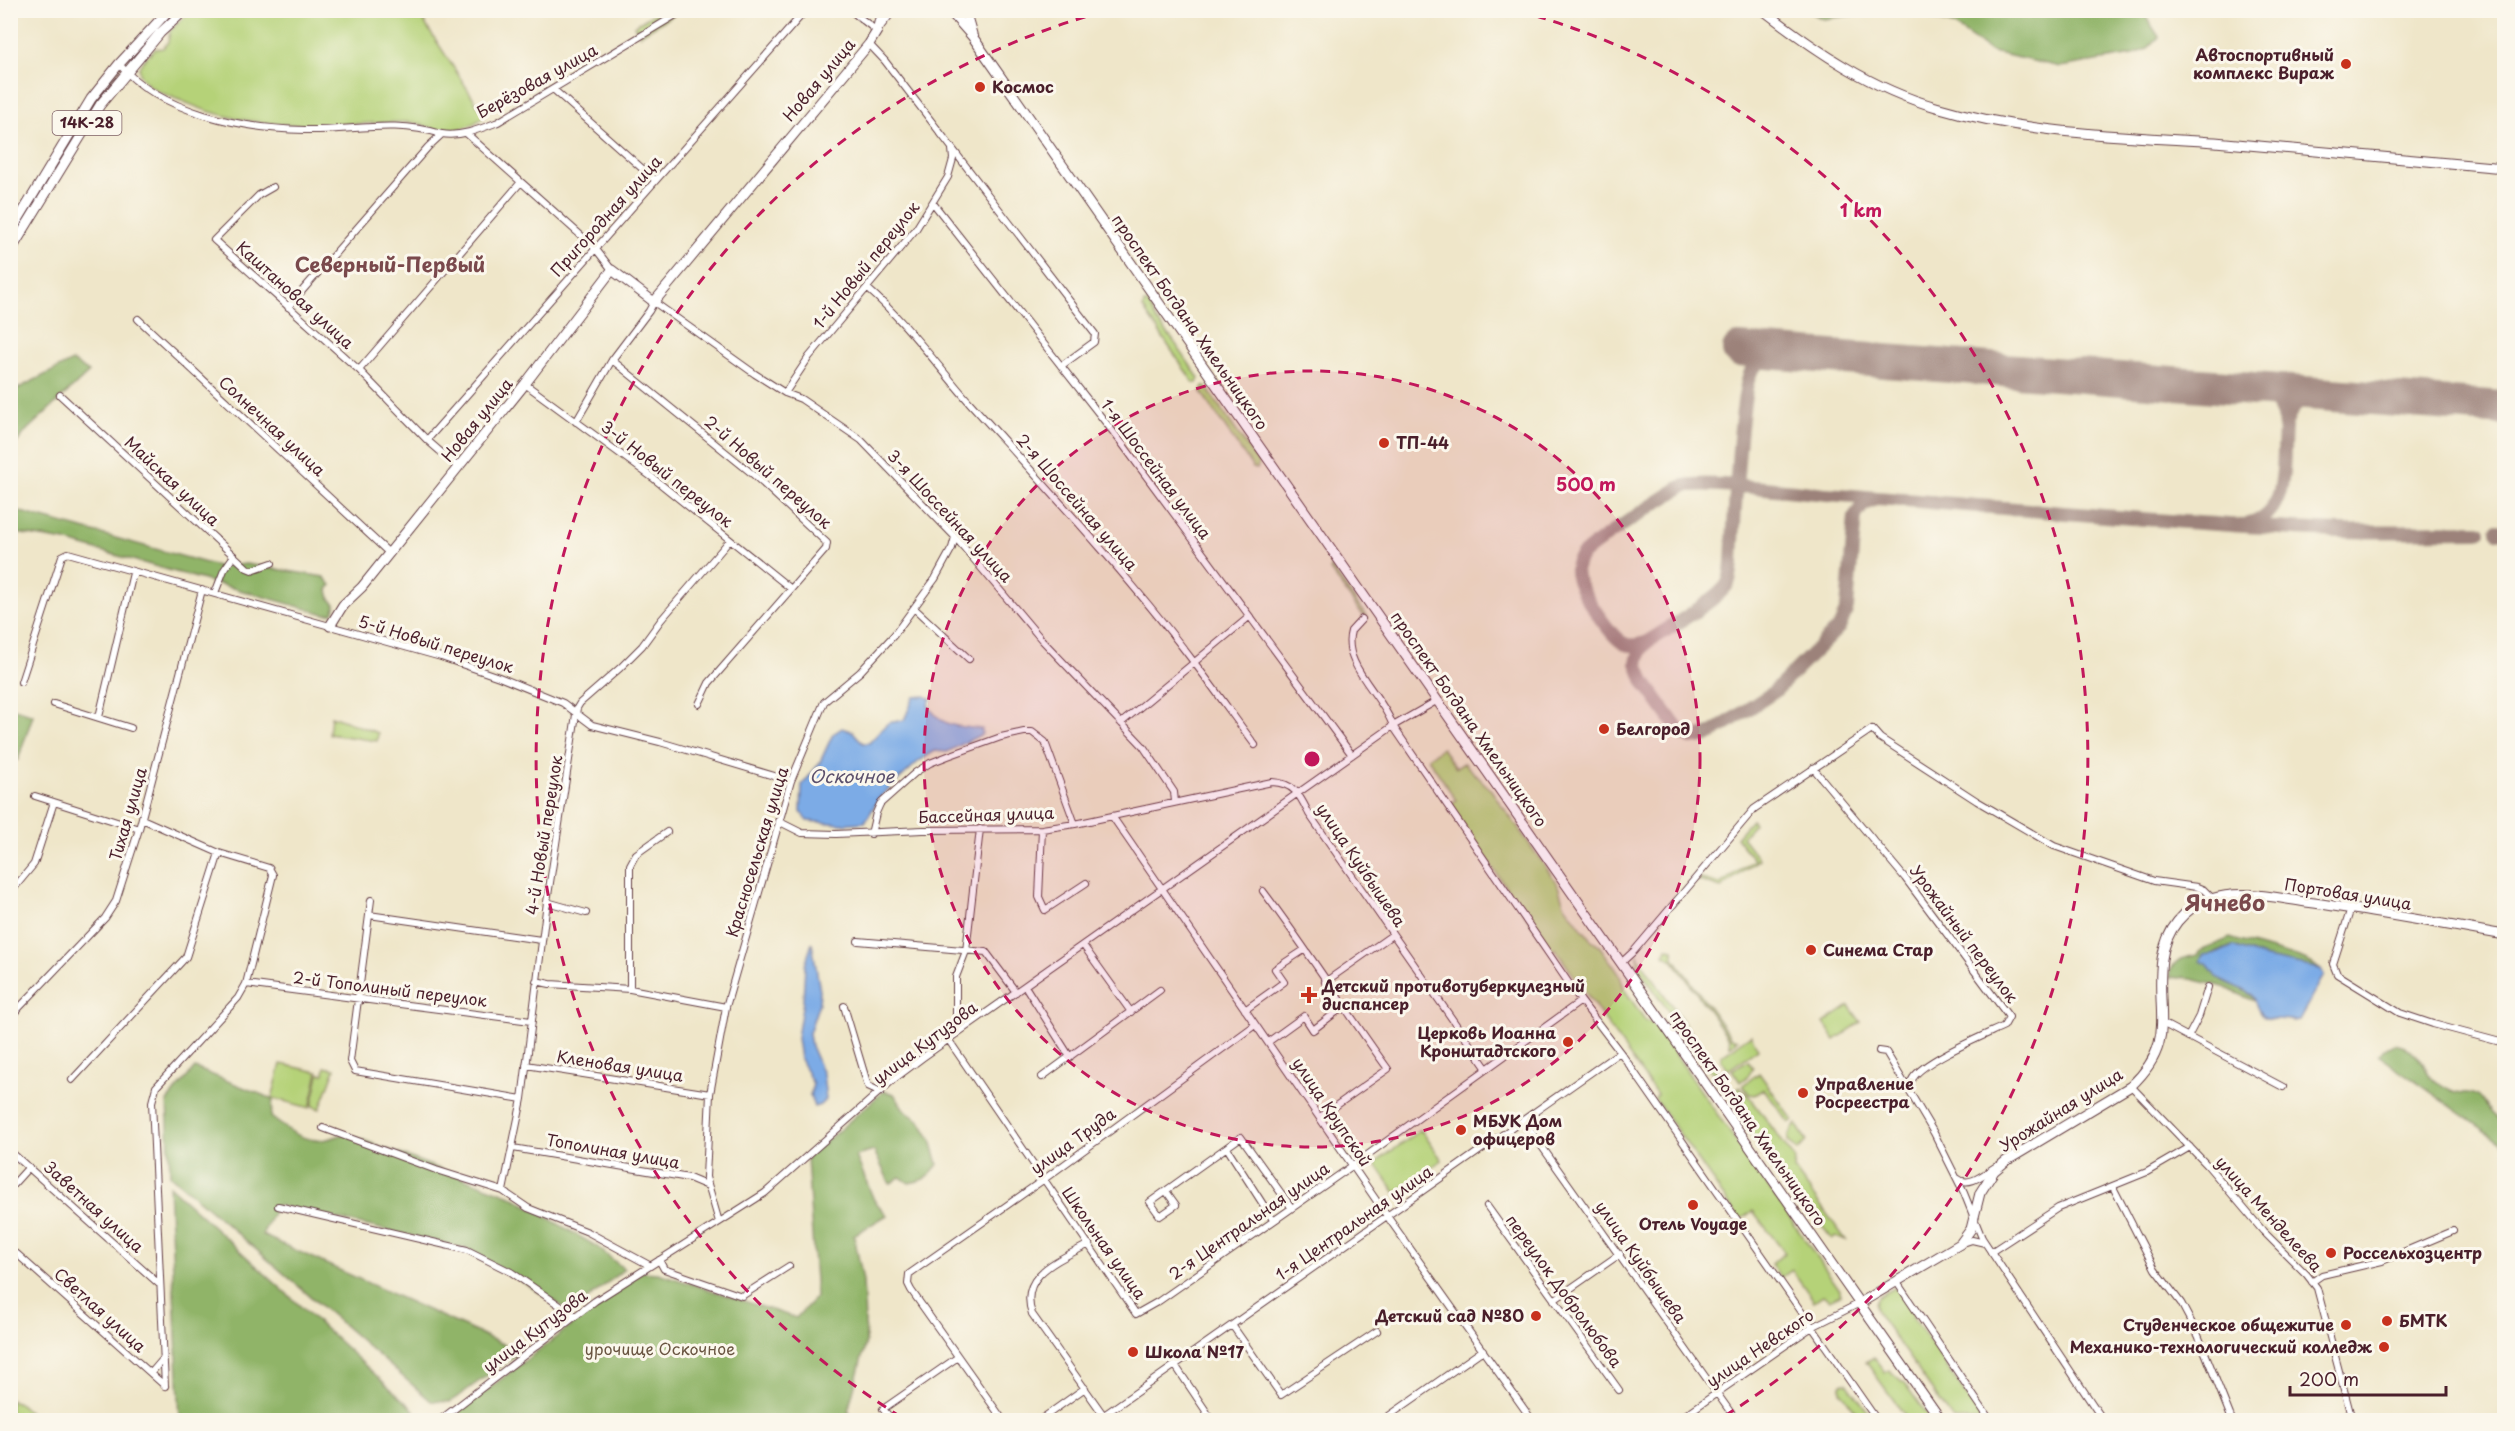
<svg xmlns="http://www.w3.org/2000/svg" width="2515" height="1431" font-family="'Playpen Sans',sans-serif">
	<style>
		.green { fill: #b5d278; stroke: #807852; stroke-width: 1.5 }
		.forest { fill: #90b468; stroke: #6d6a4a; stroke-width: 1.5 }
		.water { fill: #7babe6; stroke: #626588; stroke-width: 1.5 }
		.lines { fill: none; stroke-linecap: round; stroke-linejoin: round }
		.taxiway { stroke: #9c827a; stroke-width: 14 }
		.runway { stroke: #9c827a; stroke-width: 34 }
		.street-casing { stroke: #633d43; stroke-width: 8 }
		.secondary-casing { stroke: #633d43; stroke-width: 11 }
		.primary-casing { stroke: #633d43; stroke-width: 11 }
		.street { stroke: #fff; stroke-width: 6 }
		.secondary { stroke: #fff; stroke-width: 9 }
		.primary { stroke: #fff; stroke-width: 9 }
		.ring { fill: none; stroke: #c2185b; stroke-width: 3; stroke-dasharray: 10 8 }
		.poi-dot { fill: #c8321e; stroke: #fbf7ec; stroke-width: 2 }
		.labels { text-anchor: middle; stroke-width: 6; stroke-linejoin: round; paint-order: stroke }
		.shield { fill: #fbf7ec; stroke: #7f6065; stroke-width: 1.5 }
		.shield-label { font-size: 15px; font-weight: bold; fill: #4a1f2b }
		.poi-label { font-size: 16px; font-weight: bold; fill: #4a1f2b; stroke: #fbf7ec; text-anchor: start }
		.street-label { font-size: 16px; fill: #4a1f2b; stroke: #fbf7ec }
		.park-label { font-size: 16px; fill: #6a5542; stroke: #fbf7ec }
		.water-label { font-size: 18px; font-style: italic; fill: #5b506c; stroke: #fbf7ec }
		.quarter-label { font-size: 20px; font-weight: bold; fill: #7a494c; stroke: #fbf7ec }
		.district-label { font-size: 22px; font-weight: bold; fill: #7a494c; stroke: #fbf7ec }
		.centre { fill: #c2185b; stroke: #fbf7ec; stroke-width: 3 }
		.ring-label { font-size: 18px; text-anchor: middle; font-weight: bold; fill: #c2185b; stroke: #fbf7ec; stroke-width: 6; stroke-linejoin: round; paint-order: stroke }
	</style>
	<rect width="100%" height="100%" fill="#fbf7ec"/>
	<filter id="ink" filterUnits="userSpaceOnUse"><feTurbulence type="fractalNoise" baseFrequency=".0167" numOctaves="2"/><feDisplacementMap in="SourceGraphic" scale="12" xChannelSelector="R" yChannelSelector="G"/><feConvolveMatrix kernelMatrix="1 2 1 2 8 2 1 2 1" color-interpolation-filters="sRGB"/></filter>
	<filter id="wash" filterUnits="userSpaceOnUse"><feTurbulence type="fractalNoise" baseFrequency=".008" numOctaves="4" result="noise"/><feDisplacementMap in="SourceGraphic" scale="24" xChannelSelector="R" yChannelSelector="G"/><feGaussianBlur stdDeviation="1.35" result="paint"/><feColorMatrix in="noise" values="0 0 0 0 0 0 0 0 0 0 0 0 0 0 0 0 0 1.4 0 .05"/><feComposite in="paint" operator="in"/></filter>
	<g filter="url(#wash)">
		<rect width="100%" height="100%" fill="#efe6c9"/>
		<path class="green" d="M190 11H417L485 116C474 125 453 134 438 130 428 127 418 122 407 122 342 123 275 132 211 112 200 109 188 103 177 99 164 94 141 86 139 70 138 63 151 53 155 49L163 48 168 42 170 31Z
			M658 11H680L640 35 634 26Z
			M1144 303 1148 304 1157 321 1173 340 1199 378 1197 383 1193 382 1143 308Z
			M1203 386 1207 388 1259 464 1257 469 1253 468 1201 392Z
			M1331 567 1367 617 1366 620 1330 570Z
			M331 716 378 733 377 741 329 734Z
			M1442 748 1456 768 1464 763 1491 790 1557 883 1564 904 1590 939 1598 944 1620 975 1624 989 1645 1020 1655 1025 1840 1290V1295L1829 1300 1823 1295 1814 1301 1792 1270 1781 1278 1771 1264 1785 1253 1753 1211 1740 1220 1655 1099 1657 1095 1555 949 1550 951 1449 805 1456 800 1428 758Z
			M1751 820 1754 824 1742 837 1759 859 1721 888 1696 880 1698 878 1720 884 1754 860 1736 837Z
			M1667 948 1673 949 1674 958 1731 1038 1737 1040 1730 1046 1729 1039 1673 960 1664 955Z
			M1638 954 1640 960 1719 1073 1711 1072 1637 966Z
			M1849 1006 1861 1022 1835 1040 1824 1023Z
			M1751 1035 1758 1049 1728 1070 1721 1060V1056Z
			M1748 1060 1753 1068 1748 1076 1740 1082 1732 1070Z
			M281 1064 318 1072 310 1108 272 1098Z
			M325 1067 335 1069 320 1109 312 1106 319 1074H324Z
			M1759 1073 1793 1120 1789 1123 1764 1089 1754 1095 1749 1094 1743 1085Z
			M1740 1087 1752 1100 1795 1159 1794 1169 1846 1240 1836 1236 1832 1239 1808 1208 1798 1200 1752 1135 1730 1098 1732 1093Z
			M1796 1124 1807 1141 1798 1151 1788 1141V1136Z
			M1421 1130 1442 1160 1396 1193 1375 1163Z
			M1894 1288 1899 1289 1914 1310 1912 1316 1983 1420H1953L1877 1312C1870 1299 1883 1293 1894 1288Z
			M1874 1357 1885 1373 1889 1370 1905 1384 1931 1420H1908L1866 1362Z
			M1844 1383 1848 1384 1874 1420H1862L1841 1391V1385Z
			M10 1400 19 1403 38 1420H11Z"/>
		<path class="forest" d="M1808 11H1887L1823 19Z
			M1904 11H2142L2159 37 2147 49 2133 55 2060 67 1992 52 1953 25Z
			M72 361 89 372 27 430 11 450V392Z
			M10 509 221 567 246 564 324 577 331 585 328 590 330 599 336 605 333 613 325 614 65 541 11 532Z
			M10 707 33 715 18 760 11 759Z
			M2230 938C2255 947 2301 954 2321 969L2266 958 2233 946 2206 956C2211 989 2242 979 2256 1002L2224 987 2191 979 2170 977C2171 959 2183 958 2197 955L2200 951Z
			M2395 1044C2405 1046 2416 1052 2422 1061 2426 1066 2427 1073 2431 1077 2437 1082 2448 1089 2455 1092 2463 1094 2471 1091 2478 1097 2488 1107 2490 1117 2504 1122V1144L2378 1055 2384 1049Z
			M195 1068 273 1099 271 1117C296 1137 314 1148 345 1133L511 1196 596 1246 624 1269 572 1312 468 1249 277 1205 262 1235 520 1352 450 1402 431 1401 170 1175 167 1101Z
			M884 1091 894 1094 905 1111 920 1121 931 1140 938 1164C931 1177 923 1181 909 1183L900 1177 890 1184 874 1151 856 1156 874 1200 887 1215 854 1235 863 1281 866 1342 848 1411 855 1420H448L641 1272 658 1273 796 1318 816 1297 807 1158Z
			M169 1186 414 1410 415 1420H180Z"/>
		<path class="water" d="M925 696 931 699 928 705C942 728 957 726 982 729V734L947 752 935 751 919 761 880 797 865 822 842 824 807 821 801 812 802 785 819 764 833 734 842 728 853 732 863 743H869L888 723 904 720 914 697Z
			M812 943 820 991 819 1003 809 1033 811 1046 823 1074 826 1099 820 1105 814 1107 810 1095 813 1084 800 1059 797 1038 803 1001 805 965Z
			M2233 946 2266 958 2321 969 2324 975 2299 1020 2293 1021C2283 1017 2266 1023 2260 1013 2256 1007 2255 1000 2251 994L2216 977 2207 964 2200 961 2203 955 2218 953Z"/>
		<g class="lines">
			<path class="taxiway" d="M1784 353C1771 355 1760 359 1752 370 1740 388 1735 512 1733 542 1732 555 1733 572 1728 583 1721 598 1664 631 1647 642 1640 645 1633 647 1625 644 1612 639 1580 591 1577 577 1575 571 1576 565 1579 559 1587 546 1664 498 1681 487 1699 479 1800 492 1826 494 1989 506 2152 522 2316 530 2370 533 2425 531 2479 531
				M2285 426C2290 404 2307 394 2329 394
				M2249 524C2290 513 2282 462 2285 428 2284 407 2272 394 2252 389
				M2497 531 2504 532
				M1647 642 1640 651 1637 663 1644 682 1680 732 1691 738 1709 735 1774 692 1840 626 1847 608 1855 516 1863 505 1878 498"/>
			<path class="runway" d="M1739 350 2504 408"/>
		</g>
	</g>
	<g filter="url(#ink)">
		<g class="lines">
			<defs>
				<path id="street" d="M850 10 877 31 894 10
					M869 44 885 61 1095 334 1094 342 1061 366
					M119 64C160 113 244 129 305 130 354 131 392 119 442 134
					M553 89 655 180
					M466 133 595 248 612 270
					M273 187 259 195 214 240 359 370 427 440 458 467
					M933 203 1121 442 1352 755
					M867 288C906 322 936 364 970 403 1046 487 1124 570 1193 661 1214 688 1234 717 1255 745
					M288 307 428 147 442 134C461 137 480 129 498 122L684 10
					M138 319 389 553
					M612 360 755 476 827 543 826 549 709 683 699 704
					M359 370 521 182
					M525 384 653 478 790 588
					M785 393 809 357 916 229 948 177 953 159 952 149
					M60 395 247 568 252 570 272 563
					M576 422 612 360 649 311 654 302 755 374 785 393 801 399 861 440 955 537 1042 640 1143 746 1174 792 1175 802
					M427 440 806 10
					M215 593 224 570 233 557
					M915 609 969 659
					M1362 619 1351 631C1341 665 1383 695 1393 726L1581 1001 1623 1056 1877 1420
					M21 682 62 556 68 553 441 657 499 677 563 703 592 725 660 742 791 781
					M54 704 131 728
					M99 717 133 573
					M1121 723 1249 617
					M1813 768 1905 878 2009 1017 2004 1026C1983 1036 1925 1060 1913 1078 1910 1082 1910 1087 1910 1092
					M35 796 139 829
					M1112 816 1387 1216 1532 1420
					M142 819 219 853 269 868 273 875 246 984 238 998 156 1087 152 1102 165 1386
					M778 821 802 833 836 834 923 830 1042 829 1075 824 1272 782C1295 783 1300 796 1309 814L1487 1069
					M1042 829 1039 897 1045 910 1086 883
					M871 834 876 813 880 804 916 772 930 763 948 756 1001 737 1024 732H1032L1045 742 1075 824
					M1263 891C1307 949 1345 1010 1388 1069L1320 1117
					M10 893 34 864 54 802
					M371 900 350 1061 355 1071 522 1099
					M547 902 586 913
					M2351 908 2333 964 2337 974 2400 1013 2433 1024 2504 1043
					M369 915 541 940
					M858 941 986 952 1016 992
					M1083 945 1131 1012
					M1621 963 1634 951 1754 809 1872 729 1880 738 1977 801 2054 846 2154 881 2197 887 2204 890 2212 898
					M536 981 550 984 630 989 726 1007
					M1325 982 1392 935
					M246 984 531 1021
					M1025 986 1070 1057
					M630 989V865L636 854 667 832
					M844 1006 868 1086 881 1092
					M1245 1010 1284 982 1275 969 1304 950
					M16 1011 105 918 116 901 139 829 202 590
					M2162 1023 2283 1087
					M956 1034V977L966 951 980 829
					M2188 1037 2199 1016 2208 987
					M948 1039 1136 1314 1159 1301 1352 1166 1581 1001
					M1268 1042 1304 1016 1313 1030 1344 1006
					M1879 1051 1886 1052 1934 1133 1964 1193 1982 1238 2103 1420
					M526 1065 710 1094
					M1042 1077 1160 990
					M72 1080 186 957 219 853
					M2131 1086 2208 1166 2263 1231 2307 1275 2317 1288 2352 1420
					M1523 1120 1736 1420
					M323 1128 436 1170 503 1191 528 1208 588 1232 649 1265
					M513 1148 689 1178 708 1186
					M1227 1148 1273 1220
					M10 1151 159 1284
					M1957 1178C1969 1188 1984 1174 1995 1167
					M2113 1187 2155 1269 2181 1303 2198 1335 2232 1420
					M10 1188 29 1167
					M503 1191 522 1099 547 902 577 708 580 703 620 668 642 646 661 620 730 540
					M1166 1191 1176 1205 1160 1216 1150 1202 1241 1137 1291 1207
					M278 1206 467 1250 511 1272 575 1316
					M1487 1206 1619 1390
					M719 1222 706 1177 710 1094 726 1007 791 781 824 702 860 672 894 635 935 579 952 548 955 537
					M1089 1244C1060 1260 1018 1274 1032 1314L1107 1420
					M1960 1244 1972 1240 1985 1243
					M1991 1252 2058 1208 2147 1172 2190 1147
					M17 1254 165 1386
					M659 1260 664 1269 742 1296 789 1266
					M1896 1281 1990 1420
					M2312 1282 2322 1275 2382 1261 2453 1231
					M1554 1300 1620 1254
					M1232 1325 1281 1395 1377 1331
					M1175 1365 1212 1420
					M151 1373 163 1359
					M1104 1415 1620 1052
					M440 1420 595 1301 765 1193 894 1079 922 1058 1393 726 1438 700
					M892 1420 883 1409 958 1357
					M1003 1420 911 1290 908 1284 909 1274 1043 1180 1255 1025
					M1040 1420 1085 1388
					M1383 1420 1483 1350
					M1678 1420 1812 1327 1860 1303"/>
				<path id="secondary" d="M1763 10C1816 51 1872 89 1936 107 2027 134 2122 136 2215 142 2312 150 2408 159 2504 168
					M330 626 343 605 362 587 525 384 612 270 654 302 869 44 877 31 882 10
					M1860 1303 1960 1244 1971 1229 1980 1193 1994 1171 2006 1161 2131 1086C2178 1042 2155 1012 2162 959 2166 930 2183 908 2211 899 2241 889 2276 898 2306 902 2373 911 2438 923 2504 935"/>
				<path id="primary" d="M949 10 972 36 1941 1420
					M965 10 972 34
					M10 233 91 99 119 64 169 10
					M10 252 100 105 160 33 185 10"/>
			</defs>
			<use href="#street" class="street-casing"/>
			<use href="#secondary" class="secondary-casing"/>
			<use href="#primary" class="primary-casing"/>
			<use href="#street" class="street"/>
			<use href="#secondary" class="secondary"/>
			<use href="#primary" class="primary"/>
		</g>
	</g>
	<circle cx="1312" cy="759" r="388" fill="#c2185b" fill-opacity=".12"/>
	<g class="ring">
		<circle cx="1312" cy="759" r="388"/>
		<path d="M901 1417A776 776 0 0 1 1105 11M1519 11A776 776 0 0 1 1723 1417"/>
	</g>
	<g class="poi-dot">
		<circle cx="2346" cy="64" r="6"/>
		<circle cx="980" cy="87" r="6"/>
		<circle cx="1384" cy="443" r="6"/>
		<circle cx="1604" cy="729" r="6"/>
		<circle cx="1811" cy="950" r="6"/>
		<path d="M1306 986h6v6h6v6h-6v6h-6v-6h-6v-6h6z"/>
		<circle cx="1568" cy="1042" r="6"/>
		<circle cx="1803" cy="1093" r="6"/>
		<circle cx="1461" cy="1130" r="6"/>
		<circle cx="1693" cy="1205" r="6"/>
		<circle cx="2331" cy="1253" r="6"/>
		<circle cx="1536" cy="1316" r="6"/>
		<circle cx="2387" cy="1321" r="6"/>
		<circle cx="2346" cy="1325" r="6"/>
		<circle cx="2384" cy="1347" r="6"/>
		<circle cx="1133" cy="1352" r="6"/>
	</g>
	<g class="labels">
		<rect class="shield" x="52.5" y="111" width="69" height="24" rx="4.5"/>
		<g class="shield-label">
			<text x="87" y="128">14К-28</text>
		</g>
		<g class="poi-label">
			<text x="2334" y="61" text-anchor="end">Автоспортивный<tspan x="2334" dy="18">комплекс Вираж</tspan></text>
			<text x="992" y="93">Космос</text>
			<text x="1396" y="449">ТП-44</text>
			<text x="1616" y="735">Белгород</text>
			<text x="1823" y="956">Синема Стар</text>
			<text x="1322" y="992">Детский противотуберкулезный<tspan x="1322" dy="18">диспансер</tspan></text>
			<text x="1556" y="1039" text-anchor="end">Церковь Иоанна<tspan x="1556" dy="18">Кронштадтского</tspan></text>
			<text x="1815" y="1090">Управление<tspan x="1815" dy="18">Росреестра</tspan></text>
			<text x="1473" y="1127">МБУК Дом<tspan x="1473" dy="18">офицеров</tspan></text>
			<text x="1693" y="1230" text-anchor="middle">Отель Voyage</text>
			<text x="2343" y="1259">Россельхозцентр</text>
			<text x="1524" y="1322" text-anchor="end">Детский сад №80</text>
			<text x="2399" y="1327">БМТК</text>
			<text x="2334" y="1331" text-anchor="end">Студенческое общежитие</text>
			<text x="2372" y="1353" text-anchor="end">Механико-технологический колледж</text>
			<text x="1145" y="1358">Школа №17</text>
		</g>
		<g class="street-label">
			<text transform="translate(819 80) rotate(-50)" y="6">Новая улица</text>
			<text transform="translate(537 81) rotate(-29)" y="6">Берёзовая улица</text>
			<text transform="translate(606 216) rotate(-48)" y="6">Пригородная улица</text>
			<text transform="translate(866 265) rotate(-51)" y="6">1-й Новый переулок</text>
			<text transform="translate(295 295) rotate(42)" y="6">Каштановая улица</text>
			<text transform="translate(1190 322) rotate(55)" y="6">проспект Богдана Хмельницкого</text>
			<text transform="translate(477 420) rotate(-51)" y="6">Новая улица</text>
			<text transform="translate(272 426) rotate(43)" y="6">Солнечная улица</text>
			<text transform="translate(1156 469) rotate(53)" y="6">1-я Шоссейная улица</text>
			<text transform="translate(768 472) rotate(41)" y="6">2-й Новый переулок</text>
			<text transform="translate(667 474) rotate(38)" y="6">3-й Новый переулок</text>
			<text transform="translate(172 481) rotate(43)" y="6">Майская улица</text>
			<text transform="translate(1077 502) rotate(49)" y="6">2-я Шоссейная улица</text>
			<text transform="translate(950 516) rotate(47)" y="6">3-я Шоссейная улица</text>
			<text transform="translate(436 644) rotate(17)" y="6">5-й Новый переулок</text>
			<text transform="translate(1469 719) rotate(55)" y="6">проспект Богдана Хмельницкого</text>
			<text transform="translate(128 814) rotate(-74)" y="6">Тихая улица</text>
			<text transform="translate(986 815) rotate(-2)" y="6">Бассейная улица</text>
			<text transform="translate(544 835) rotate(-81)" y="6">4-й Новый переулок</text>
			<text transform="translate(757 852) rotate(-73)" y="6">Красносельская улица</text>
			<text transform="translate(1361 865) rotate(56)" y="6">улица Куйбышева</text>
			<text transform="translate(2348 894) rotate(9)" y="6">Портовая улица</text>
			<text transform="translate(1964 934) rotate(53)" y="6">Урожайный переулок</text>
			<text transform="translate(390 989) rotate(7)" y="6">2-й Тополиный переулок</text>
			<text transform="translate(925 1043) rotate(-37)" y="6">улица Кутузова</text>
			<text transform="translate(620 1066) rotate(9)" y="6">Кленовая улица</text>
			<text transform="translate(2061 1110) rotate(-32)" y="6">Урожайная улица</text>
			<text transform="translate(1332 1112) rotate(56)" y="6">улица Крупской</text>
			<text transform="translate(1748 1118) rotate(55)" y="6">проспект Богдана Хмельницкого</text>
			<text transform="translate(1073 1141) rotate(-36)" y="6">улица Труда</text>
			<text transform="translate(613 1151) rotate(10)" y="6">Тополиная улица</text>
			<text transform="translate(94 1207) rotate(42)" y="6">Заветная улица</text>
			<text transform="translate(2269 1214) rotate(48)" y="6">улица Менделеева</text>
			<text transform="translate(1249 1221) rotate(-35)" y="6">2-я Центральная улица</text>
			<text transform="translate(1354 1223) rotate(-35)" y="6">1-я Центральная улица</text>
			<text transform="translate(1104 1243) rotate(55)" y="6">Школьная улица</text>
			<text transform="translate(1641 1262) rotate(55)" y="6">улица Куйбышева</text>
			<text transform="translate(1564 1291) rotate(54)" y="6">переулок Добролюбова</text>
			<text transform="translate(100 1310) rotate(42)" y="6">Светлая улица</text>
			<text transform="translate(535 1331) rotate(-37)" y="6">улица Кутузова</text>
			<text transform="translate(1760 1348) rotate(-34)" y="6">улица Невского</text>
		</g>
		<g class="park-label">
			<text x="660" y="1355">урочище Оскочное</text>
		</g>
		<g class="water-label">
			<text x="852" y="783">Оскочное</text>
		</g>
		<g class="quarter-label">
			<text x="390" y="272">Северный-Первый</text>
		</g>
		<g class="district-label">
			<text x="2225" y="911">Ячнево</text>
		</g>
	</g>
	<circle cx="1312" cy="759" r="9" class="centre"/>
	<g class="ring-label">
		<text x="1861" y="217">1 km</text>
		<text x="1586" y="491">500 m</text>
	</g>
	<rect width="2515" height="1431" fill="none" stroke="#fbf7ec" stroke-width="36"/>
	<path d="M2290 1386v9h156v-9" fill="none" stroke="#4a1f2b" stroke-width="3"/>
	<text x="2299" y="1386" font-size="18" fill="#4a1f2b" stroke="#fbf7ec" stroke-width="4.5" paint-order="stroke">200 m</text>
</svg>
